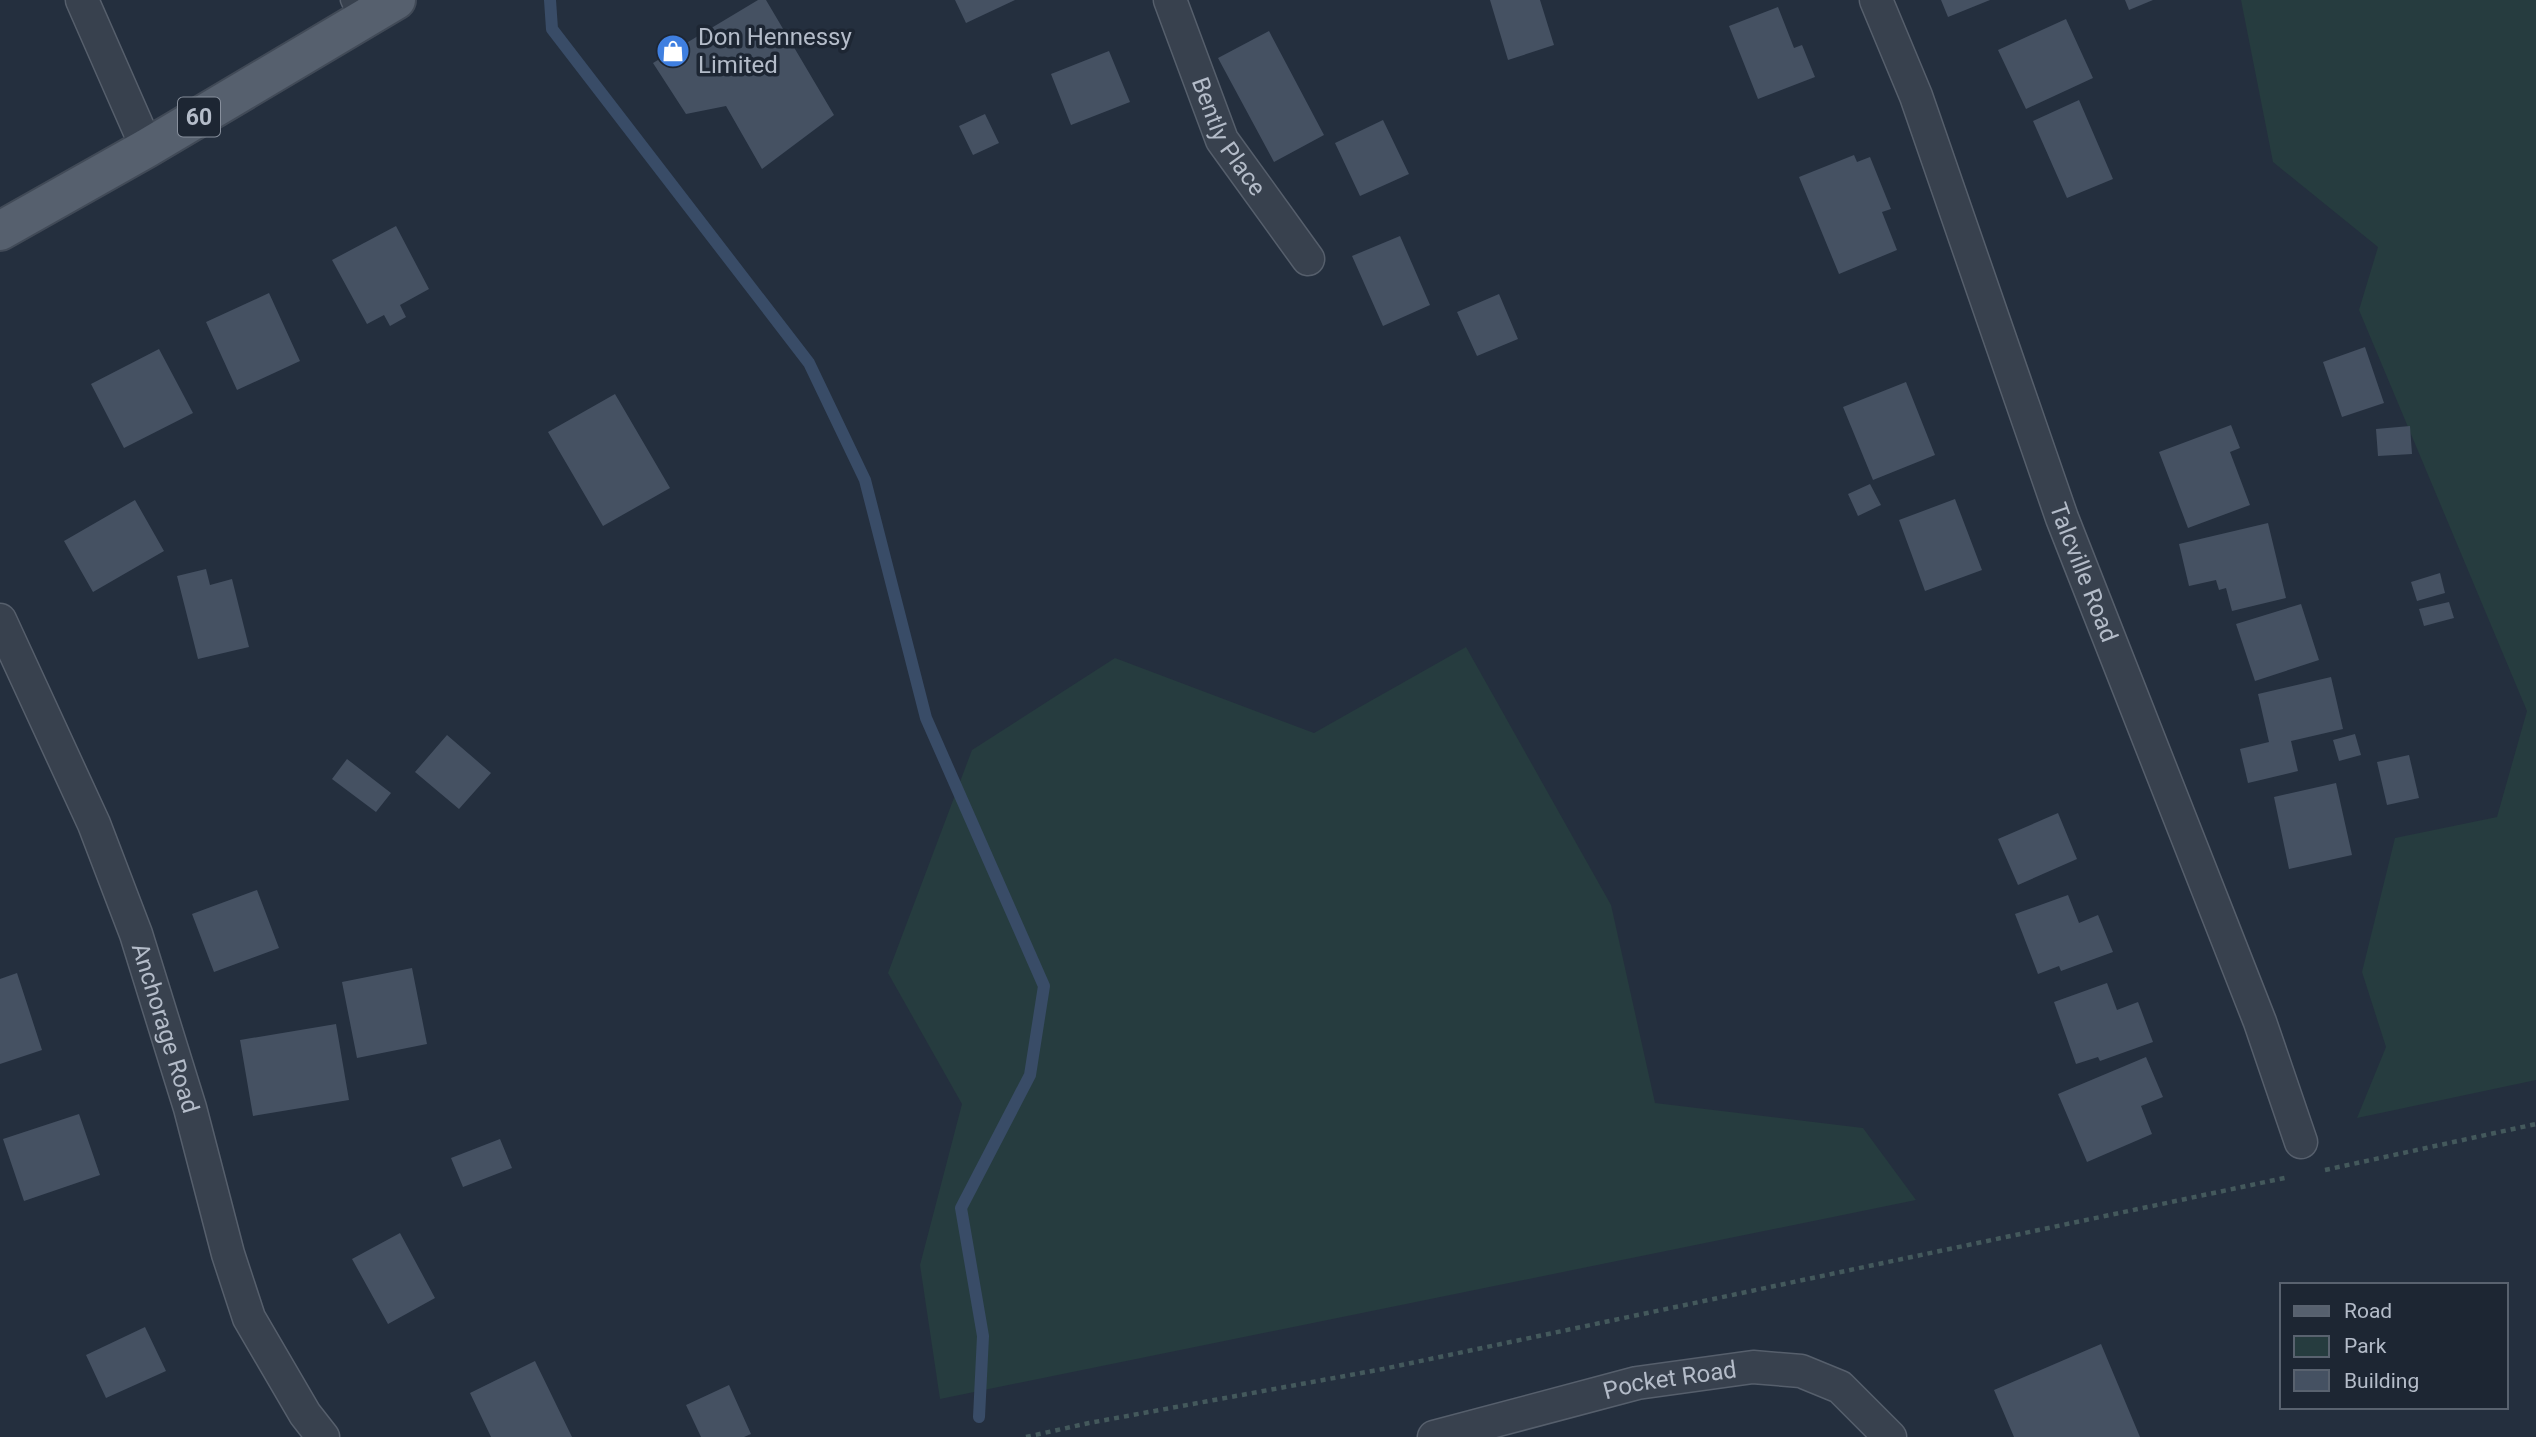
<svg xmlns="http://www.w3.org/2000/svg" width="2536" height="1437" font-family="Roboto,sans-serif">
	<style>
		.green { fill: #263c3f }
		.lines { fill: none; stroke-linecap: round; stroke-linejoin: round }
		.stream { stroke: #394c67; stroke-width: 12 }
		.building { fill: #455162 }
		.service-casing { stroke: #565f6c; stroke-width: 19 }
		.minor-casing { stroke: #565f6c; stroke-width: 35 }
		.primary-casing { stroke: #414a57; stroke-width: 42 }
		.path { stroke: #44595c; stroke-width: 4.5; stroke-dasharray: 5 5; stroke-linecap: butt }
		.service { stroke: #38414e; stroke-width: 16 }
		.minor { stroke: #38414e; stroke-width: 32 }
		.primary { stroke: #56606e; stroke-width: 38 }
		.labels { text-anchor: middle; stroke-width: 7; stroke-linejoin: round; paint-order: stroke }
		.shield { fill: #1d2633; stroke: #878f9c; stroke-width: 2 }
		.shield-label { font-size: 23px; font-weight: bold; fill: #b4bcc9 }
		.poi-label { font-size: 24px; fill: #b4bcc9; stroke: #1d2633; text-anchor: start }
		.street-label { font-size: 24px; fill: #b4bcc9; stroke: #1d2633 }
	</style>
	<rect width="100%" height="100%" fill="#242f3e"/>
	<path class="green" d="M2241 0H2536V1080L2357 1118 2386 1047 2362 972 2395 838 2497 817 2527 711 2359 310 2378 247 2273 162Z
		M1466 647 1611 905 1655 1103 1863 1128 1916 1200 940 1399 920 1265 962 1104 888 973 972 750 1115 658 1314 733Z"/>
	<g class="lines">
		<path class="stream" d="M550 0 552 29 809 363 865 480 926 718 1044 986 1030 1075 961 1208 983 1336 979 1417"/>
	</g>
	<path class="building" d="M758 0H766L834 115 762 169 726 106 686 114 653 63Z
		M955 0H1015L966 23Z
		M1490 0H1540L1554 45 1508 60Z
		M1941 0H1990L1948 17Z
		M2125 0H2153L2129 10Z
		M1778 7 1794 48 1802 45 1815 77 1758 99 1729 26Z
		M2066 19 2093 78 2026 109 1998 50Z
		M1269 31 1324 135 1274 162 1218 58Z
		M1109 51 1130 102 1071 125 1051 74Z
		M2079 100 2113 179 2067 198 2033 121Z
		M985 114 999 143 973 155 959 126Z
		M1383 120 1409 174 1360 196 1335 143Z
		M1854 155 1857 162 1870 157 1891 209 1882 212 1897 250 1839 274 1799 177Z
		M396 226 429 289 400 305 406 317 390 326 384 315 367 324 332 260Z
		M1400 236 1430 305 1383 326 1352 256Z
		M269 293 300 361 237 390 206 322Z
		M1499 294 1518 339 1477 356 1457 312Z
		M2365 347 2384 403 2342 417 2323 362Z
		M159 349 193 413 124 448 91 384Z
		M1906 382 1935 455 1873 480 1843 407Z
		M615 394 670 488 603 526 548 432Z
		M2231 425 2240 448 2230 452 2250 505 2188 528 2159 452Z
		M2410 426 2412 454 2378 456 2376 429Z
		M1870 484 1881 505 1858 516 1848 494Z
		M1955 499 1982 570 1925 591 1899 520Z
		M135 500 164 551 93 592 64 541Z
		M2268 523 2286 598 2232 611 2226 588 2219 590 2216 580 2189 586 2179 544Z
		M206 569 210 585 232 579 249 647 198 659 177 576Z
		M2440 573 2445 593 2417 601 2411 582Z
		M2449 602 2454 618 2424 626 2419 609Z
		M2301 604 2319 660 2255 681 2236 624Z
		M2331 677 2343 729 2291 741 2298 771 2248 783 2240 749 2269 742 2258 694Z
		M2355 734 2361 755 2339 761 2333 740Z
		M447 735 491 773 459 809 415 772Z
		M2409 755 2419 798 2387 805 2377 762Z
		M347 759 391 793 376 812 332 779Z
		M2336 783 2352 855 2289 869 2274 797Z
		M2058 813 2077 859 2018 885 1998 839Z
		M257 890 279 948 214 972 192 914Z
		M2068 895 2079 923 2098 915 2113 952 2061 971 2059 966 2038 974 2015 914Z
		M412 968 427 1044 357 1058 342 982Z
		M17 973 42 1050 0 1064V979Z
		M2107 983 2117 1010 2138 1002 2153 1042 2100 1061 2098 1057 2076 1064 2054 1002Z
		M336 1024 349 1100 253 1116 240 1040Z
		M2146 1057 2163 1097 2141 1106 2152 1134 2087 1162 2058 1094Z
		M79 1114 100 1175 24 1201 3 1139Z
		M500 1139 512 1168 463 1187 451 1158Z
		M400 1233 435 1298 388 1324 352 1259Z
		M145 1327 166 1371 106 1398 86 1355Z
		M2101 1344 2140 1437H2014L1994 1390Z
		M535 1361 572 1437H491L470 1393Z
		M729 1385 751 1434 744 1437H701L686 1405Z"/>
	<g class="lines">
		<defs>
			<path id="service" d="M349 0 359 23"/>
			<g id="minor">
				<path d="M82 0 147 148"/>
				<path id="s1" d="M1170 0 1222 140 1308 259"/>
				<path id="s2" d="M1876 0 1916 96 2062 518 2260 1022 2301 1142"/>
				<path id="s3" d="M0 620 94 824 136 934 190 1108 228 1254 249 1318 305 1414 323 1437"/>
				<path id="s4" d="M1434 1437 1637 1383 1753 1367 1801 1371 1840 1387 1890 1437"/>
			</g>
			<path id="primary" d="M0 231 147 148 396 0"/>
		</defs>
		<use href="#service" class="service-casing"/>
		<use href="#minor" class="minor-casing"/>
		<use href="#primary" class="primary-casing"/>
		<path class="path" d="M2325 1170 2536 1124
			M1026 1437 1089 1423 1383 1369 2289 1177"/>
		<use href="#service" class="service"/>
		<use href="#minor" class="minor"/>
		<use href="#primary" class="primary"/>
	</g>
	<defs>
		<symbol id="shop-disc" viewBox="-11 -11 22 22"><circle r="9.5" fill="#3f7fe0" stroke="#1d2633"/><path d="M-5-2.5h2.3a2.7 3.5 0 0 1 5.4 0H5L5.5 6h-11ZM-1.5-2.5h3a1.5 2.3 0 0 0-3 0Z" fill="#fff"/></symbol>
	</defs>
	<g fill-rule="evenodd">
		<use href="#shop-disc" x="654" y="32" width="38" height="38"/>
	</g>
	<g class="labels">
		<rect class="shield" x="178" y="97.5" width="42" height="39" rx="5"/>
		<g class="shield-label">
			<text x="199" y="125">60</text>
		</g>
		<g class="poi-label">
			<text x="698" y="45">Don Hennessy<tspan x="698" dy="28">Limited</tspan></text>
		</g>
		<g class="street-label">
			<text dy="8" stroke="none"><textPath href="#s1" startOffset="149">Bently Place</textPath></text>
			<text dy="8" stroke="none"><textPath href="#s2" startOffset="609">Talcville Road</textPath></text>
			<text dy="8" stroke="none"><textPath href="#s3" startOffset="441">Anchorage Road</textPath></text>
			<text dy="8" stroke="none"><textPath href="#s4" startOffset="243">Pocket Road</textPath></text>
		</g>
	</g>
	<rect x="2280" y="1283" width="228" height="126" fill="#1d2633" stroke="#59626f" stroke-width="2"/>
	<rect x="2294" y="1306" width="35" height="10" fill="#56606e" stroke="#59626f" stroke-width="2"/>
	<text x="2344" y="1318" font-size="21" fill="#b4bcc9">Road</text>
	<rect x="2294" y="1336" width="35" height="21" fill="#263c3f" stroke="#59626f" stroke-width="2"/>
	<text x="2344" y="1353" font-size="21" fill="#b4bcc9">Park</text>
	<rect x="2294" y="1370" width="35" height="21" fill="#455162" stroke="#59626f" stroke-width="2"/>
	<text x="2344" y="1388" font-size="21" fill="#b4bcc9">Building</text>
</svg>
